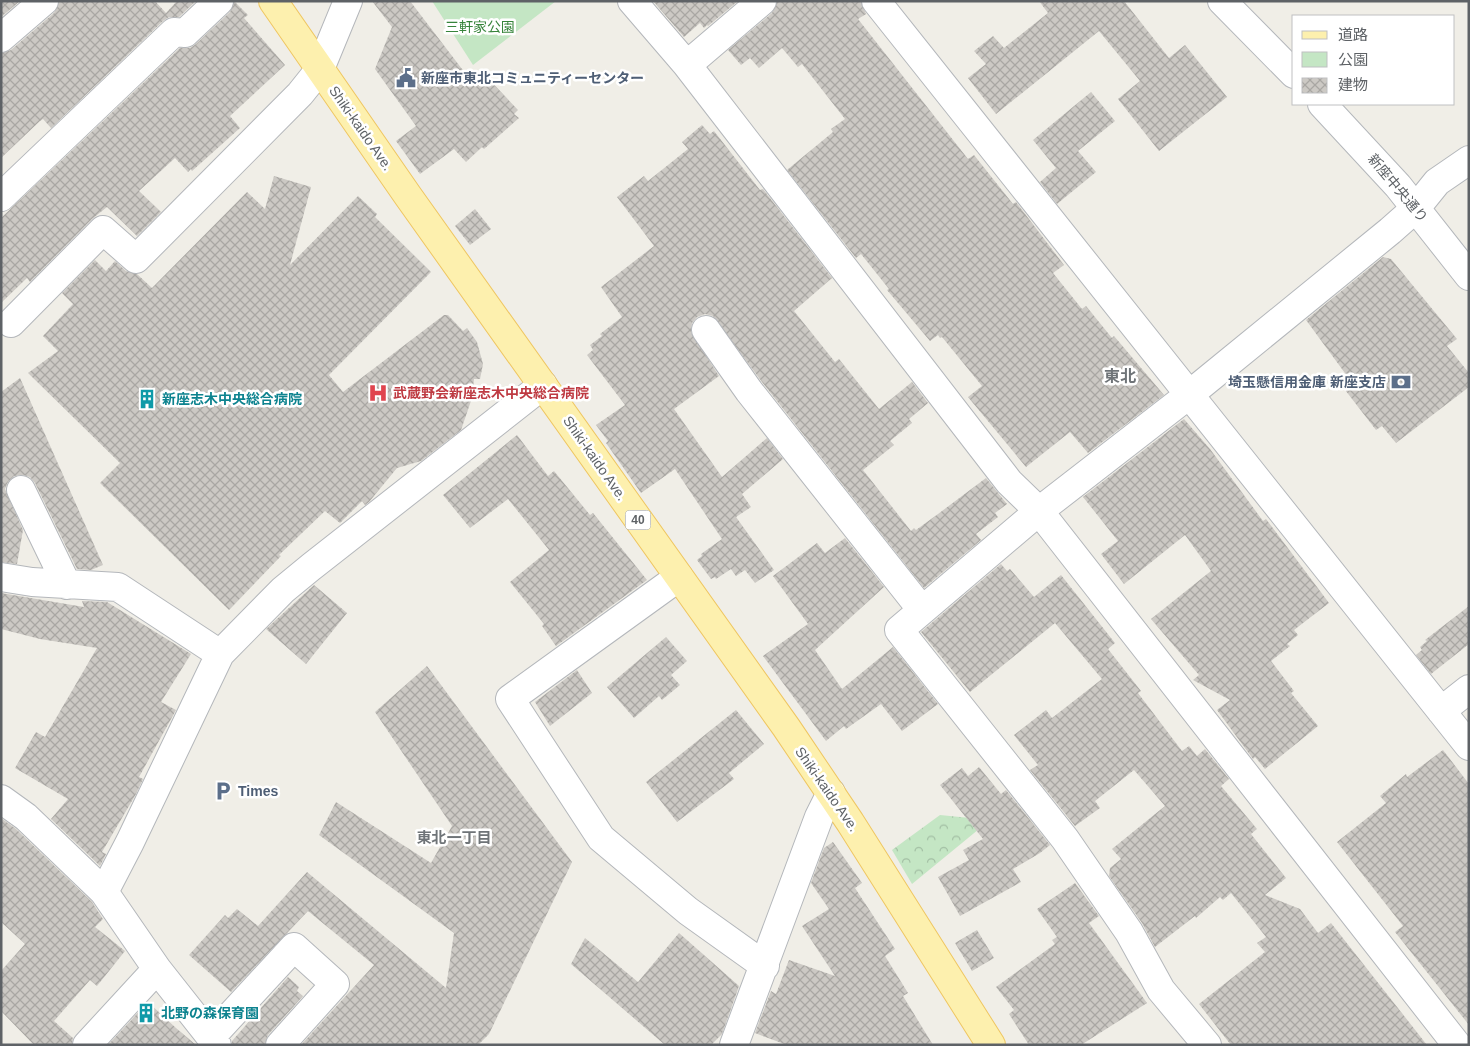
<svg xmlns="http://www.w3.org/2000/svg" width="1470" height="1046" font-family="Helvetica,'Noto Sans JP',sans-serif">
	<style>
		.forest { fill: url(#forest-crowns) }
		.park { fill: #c4e6c4 }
		.building { fill: url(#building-cross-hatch) }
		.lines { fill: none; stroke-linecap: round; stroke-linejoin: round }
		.minor-casing { stroke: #b4b7bb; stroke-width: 30 }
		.major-casing { stroke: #efc661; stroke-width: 30 }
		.minor { stroke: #fff; stroke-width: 28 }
		.major { stroke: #fdf0ae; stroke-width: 28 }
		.labels { text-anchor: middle; stroke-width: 5; stroke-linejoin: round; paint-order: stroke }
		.shield { fill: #fff; stroke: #8e9194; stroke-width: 1 }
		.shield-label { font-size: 12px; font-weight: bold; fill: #5e6266 }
		.park-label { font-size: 14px; fill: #37843b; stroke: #fff }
		.service-label { font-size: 14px; font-weight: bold; fill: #4e5e75; stroke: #fff; text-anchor: start }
		.street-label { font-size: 14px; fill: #5e6266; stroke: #fff }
		.health-label { font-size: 14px; font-weight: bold; fill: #be3a42; stroke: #fff; text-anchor: start }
		.culture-label { font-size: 14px; font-weight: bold; fill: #0d838f; stroke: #fff; text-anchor: start }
		.neighbourhood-label { font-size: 15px; font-weight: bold; fill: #6f7478; stroke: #fff }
		.quarter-label { font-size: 16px; font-weight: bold; fill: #6f7478; stroke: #fff }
	</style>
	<defs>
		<pattern id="forest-crowns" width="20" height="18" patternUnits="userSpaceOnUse" patternTransform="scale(1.25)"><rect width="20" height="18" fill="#c4e6c4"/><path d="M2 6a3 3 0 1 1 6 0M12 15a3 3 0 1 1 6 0" fill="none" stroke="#a2bea3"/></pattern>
		<pattern id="building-cross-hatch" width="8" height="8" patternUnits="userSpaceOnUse" patternTransform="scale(1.25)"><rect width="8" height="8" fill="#ccc9c4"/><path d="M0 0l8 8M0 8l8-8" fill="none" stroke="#a9a7a3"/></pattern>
	</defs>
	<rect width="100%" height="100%" fill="#f0eee7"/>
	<path class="forest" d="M940 815 990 820 912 884 892 850Z"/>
	<path class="park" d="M432 1H556L473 65Z"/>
	<path class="building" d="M1 1H20L1 17Z
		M59 1H155L166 13 177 1H196L179 17H169L163 21 51 128 43 119 40 121 1 158V53L11 50 54 13Z
		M234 1 248 15 244 18 285 65 230 116 240 128 192 171 191 169 188 172 175 158 139 191 161 212 137 236 107 207 92 219 30 282 27 278 1 303V218L180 48H190L196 44 230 12Z
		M372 1H410L475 86 486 76 518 110 514 114 519 118 484 149 482 147 466 162 454 149 420 174 396 141 416 126 375 69 392 27Z
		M653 1H738L708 26 707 25 704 28 700 23 684 37Z
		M777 1H861L866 14 858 19 968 159 974 155 1013 204 1016 202 1064 265 1053 273 1082 309 1086 306 1112 338 1114 336 1164 395 1088 453 1070 432 1026 467 968 397 982 386 942 337 940 338 938 335 930 341 887 290 889 289 861 254 856 258 787 170 833 132 831 129 845 119 802 64 798 67 782 48 759 68 750 58 741 65 728 50 772 13Z
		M1039 1H1124L1169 58 1185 45 1227 97 1159 151 1118 99 1140 81 1099 31 996 114 968 78 986 64 974 51 993 36 1004 48 1048 13Z
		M1091 92 1115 121 1078 151 1096 172 1057 204 1040 182 1056 168 1033 140Z
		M702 125 710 134 714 131 760 190 763 189 832 278 794 311 835 362 839 359 879 409 912 382 928 403 909 419 912 423 890 441 894 445 863 470 911 531 914 528 916 530 938 514 986 478 1007 504 995 513 998 517 976 534 981 540 924 588 762 382 713 316 705 314 697 317 692 323 691 332 719 376 674 409 722 477 767 438 783 459 742 494 751 507 736 517 774 570 755 583 745 570 736 576 731 569 716 579 715 577 711 579 697 560 702 556 701 554 722 539 675 469 641 493 606 443 608 441 596 425 625 405 587 355 593 350 590 345 602 336 600 334 622 317 601 287 654 246 617 197 644 176 648 181 688 149 682 142Z
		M274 176 311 187 290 265 358 196 377 214 375 217 431 272 329 375 343 392 444 315H448L463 331 467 328 477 342 483 364 480 379H474L472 398 461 430 421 461 397 468 369 502 365 505 362 501 340 523 325 511 279 555 281 556 229 610 100 483 120 463 28 373 58 351 43 336 73 304 62 293 95 260 106 271 115 261 126 271 137 274 152 288 247 192 265 209Z
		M475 209 491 229 470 245 455 226Z
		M1383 257 1391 259 1457 339 1447 346 1469 373V387L1396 443 1382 426 1376 430 1342 386 1350 380 1306 320Z
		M20 378 103 565 91 570 77 569 35 483 30 477 23 475 14 476 8 482 5 489 23 530 17 564 1 562V392Z
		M1184 419 1210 449 1263 521 1266 519 1329 603 1294 630 1298 635 1287 644 1290 646 1271 661 1294 691 1291 693 1318 726 1265 769 1255 757 1253 759 1217 710 1230 700 1193 680 1199 675 1151 619 1211 571 1185 535 1124 584 1101 554 1118 541 1083 497Z
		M517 435 548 476 554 471 590 515 593 513 647 580 556 646 542 626 544 624 510 582 549 550 508 499 470 528 443 495Z
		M845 538 884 587 815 650 842 689 893 647 938 704 902 731 881 704 846 729 844 726 826 741 763 656 808 624 773 576 817 543 825 553Z
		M1001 564 1007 571 1010 569 1034 597 1061 575 1115 643 1108 649 1141 691 1138 693 1182 751 1189 746 1197 756 1205 749 1229 779 1221 786 1257 829 1251 834 1286 878 1265 895 1300 909 1318 933 1331 923 1427 1045H1231L1199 1004 1265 952 1257 943 1266 937 1231 893 1223 900 1220 897 1196 918 1195 916 1155 947 1142 923 1109 876 1110 868 1121 859 1112 849 1165 806 1134 770 1095 801 1100 808 1075 826 1030 770 1038 765 1014 735 1046 710 1052 718 1102 679 1055 623 970 692 921 632Z
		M314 585 347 613 306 664 266 629Z
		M1 593 84 607 82 601 107 602 191 654 161 702 176 710 139 777 143 779 136 794 102 852 106 854 100 866 51 819 68 799 15 768 36 732 45 737 97 648 40 639 1 629Z
		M1469 606V644L1431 674 1416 655 1422 650 1420 647 1427 641 1425 640Z
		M666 637 687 661 671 675 680 685 662 700 659 696 634 718 607 687Z
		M427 666 572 862 489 1034 478 1045H301L374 965 308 911 231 992 189 955 225 915 228 918 237 909 258 926 307 872 446 988 454 933 319 835 336 802 431 863 452 826 375 712Z
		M577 670 592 693 550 726 535 702Z
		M736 710 764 744 729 773 734 779 677 822 646 782Z
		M1443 750 1469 784V1025L1395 932 1403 926 1337 842 1386 803 1380 796 1406 774 1407 777Z
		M979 767 1001 794 1006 790 1050 845 1040 853 1013 869 1021 882 960 916 938 877 969 860 963 850 983 839 940 785 962 768 968 776Z
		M1 818 16 829 92 902 103 919 95 927 125 951 97 986 90 980 54 1021 73 1038 72 1045H34L1 1011V971L25 944 1 922Z
		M833 842 862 883 855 888 895 949 885 956 908 993 903 996 933 1045H787L755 1033 771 991 776 994 789 960 835 976 802 926 829 909 811 883 824 848Z
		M1075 883 1099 916 1089 923 1147 1003 1081 1045H1029L1009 1014 1014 1010 996 987 1055 944 1052 940 1057 937 1037 909Z
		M977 930 994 958 972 971 955 943Z
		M679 933 739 986 722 1034 711 1045H665L571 964 585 938 638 982Z
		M288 977 299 987 297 991 303 996 268 1035 265 1045H232V1041Z
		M148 1002 176 1028 196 1045H108Z"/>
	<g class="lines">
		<defs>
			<path id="minor" d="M632 1 687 65 1009 482 1039 511 1457 1045
				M876 1 1469 746
				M1222 1 1294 74
				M1 38 44 1
				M687 65 762 1
				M1322 104 1398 186 1469 276
				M1 197 174 32 185 33 219 1
				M11 323 103 230 136 259 300 94 320 69 348 1
				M706 330 749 391 922 610
				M21 490 67 585
				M1 577 32 582 118 587 220 654
				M679 577 510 699 601 838 688 911 765 966
				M1441 711 1469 689
				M1 799 26 817 104 892 157 969 217 1045
				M104 892 130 842 220 654 283 590 311 567 543 385
				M211 1037 294 947 335 984 280 1045
				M87 1045 157 969
				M734 1045 819 817 831 793
				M1207 1045 1161 990 1129 932 1065 839 899 630 1039 511 1190 394 1390 231 1416 208 1437 182 1469 160"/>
			<path id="major" d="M273 1 408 196 786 727 850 822 991 1045"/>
		</defs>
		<use href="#minor" class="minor-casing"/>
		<use href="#major" class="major-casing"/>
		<use href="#minor" class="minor"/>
		<use href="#major" class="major"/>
	</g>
	<defs>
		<symbol id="civic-bare" viewBox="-9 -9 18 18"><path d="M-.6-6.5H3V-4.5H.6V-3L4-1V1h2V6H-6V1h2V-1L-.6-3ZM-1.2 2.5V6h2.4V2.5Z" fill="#5c6f8a" stroke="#fff" stroke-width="2.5" paint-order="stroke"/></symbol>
		<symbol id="bank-bare" viewBox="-9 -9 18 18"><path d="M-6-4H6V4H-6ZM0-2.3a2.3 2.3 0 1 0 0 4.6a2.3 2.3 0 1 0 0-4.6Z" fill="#5c6f8a" stroke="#fff" stroke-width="2.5" paint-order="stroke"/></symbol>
		<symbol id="hospital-bare" viewBox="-9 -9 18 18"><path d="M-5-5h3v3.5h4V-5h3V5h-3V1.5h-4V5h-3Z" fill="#e0444e" stroke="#fff" stroke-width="2.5" paint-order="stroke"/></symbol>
		<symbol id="building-bare" viewBox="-9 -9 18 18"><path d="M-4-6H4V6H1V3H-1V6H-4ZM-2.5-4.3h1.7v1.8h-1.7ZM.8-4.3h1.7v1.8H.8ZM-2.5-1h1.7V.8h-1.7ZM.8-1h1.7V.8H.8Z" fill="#0f9aa8" stroke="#fff" stroke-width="2.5" paint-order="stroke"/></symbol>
		<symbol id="parking-bare" viewBox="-9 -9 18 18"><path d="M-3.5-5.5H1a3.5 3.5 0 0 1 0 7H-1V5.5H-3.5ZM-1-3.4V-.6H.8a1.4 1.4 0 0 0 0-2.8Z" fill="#5c6f8a" stroke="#fff" stroke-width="2.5" paint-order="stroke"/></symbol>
	</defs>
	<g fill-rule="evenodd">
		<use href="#civic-bare" x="392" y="64" width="28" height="28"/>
		<use href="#bank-bare" x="1387" y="368" width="28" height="28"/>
		<use href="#hospital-bare" x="364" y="379" width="28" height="28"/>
		<use href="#building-bare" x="133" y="385" width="28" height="28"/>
		<use href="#parking-bare" x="209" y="777" width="28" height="28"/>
		<use href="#building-bare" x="132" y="999" width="28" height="28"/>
	</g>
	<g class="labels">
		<rect class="shield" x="625.5" y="510.5" width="25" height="19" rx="4"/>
		<g class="shield-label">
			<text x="638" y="524">40</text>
		</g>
		<g class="park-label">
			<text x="480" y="32">三軒家公園</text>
		</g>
		<g class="service-label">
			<text x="421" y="83">新座市東北コミュニティーセンター</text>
			<text x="1386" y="387" text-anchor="end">埼玉懸信用金庫 新座支店</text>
			<text x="238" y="796">Times</text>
		</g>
		<g class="street-label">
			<text transform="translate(361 128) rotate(55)" y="5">Shiki-kaido Ave.</text>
			<text transform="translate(1398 188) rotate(50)" y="5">新座中央通り</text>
			<text transform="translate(595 458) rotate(55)" y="5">Shiki-kaido Ave.</text>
			<text transform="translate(827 789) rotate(55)" y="5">Shiki-kaido Ave.</text>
		</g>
		<g class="health-label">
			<text x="393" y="398">武蔵野会新座志木中央総合病院</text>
		</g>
		<g class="culture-label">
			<text x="162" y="404">新座志木中央総合病院</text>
			<text x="161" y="1018">北野の森保育園</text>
		</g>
		<g class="neighbourhood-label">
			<text x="454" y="843">東北一丁目</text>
		</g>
		<g class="quarter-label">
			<text x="1120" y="382">東北</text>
		</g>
	</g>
	<rect width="1470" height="1046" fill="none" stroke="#5e6266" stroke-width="5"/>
	<rect x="1292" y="15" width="162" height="90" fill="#ffffff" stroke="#bfc0c2"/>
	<rect x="1302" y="31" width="25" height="8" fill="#fdf0ae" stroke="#bfc0c2"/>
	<text x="1338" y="40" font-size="15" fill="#5e6266">道路</text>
	<rect x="1302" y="52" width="25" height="15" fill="#c4e6c4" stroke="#bfc0c2"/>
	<text x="1338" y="65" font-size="15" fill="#5e6266">公園</text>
	<rect x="1302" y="78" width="25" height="15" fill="url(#building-cross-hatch)" stroke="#bfc0c2"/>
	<text x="1338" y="90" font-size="15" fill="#5e6266">建物</text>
</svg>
